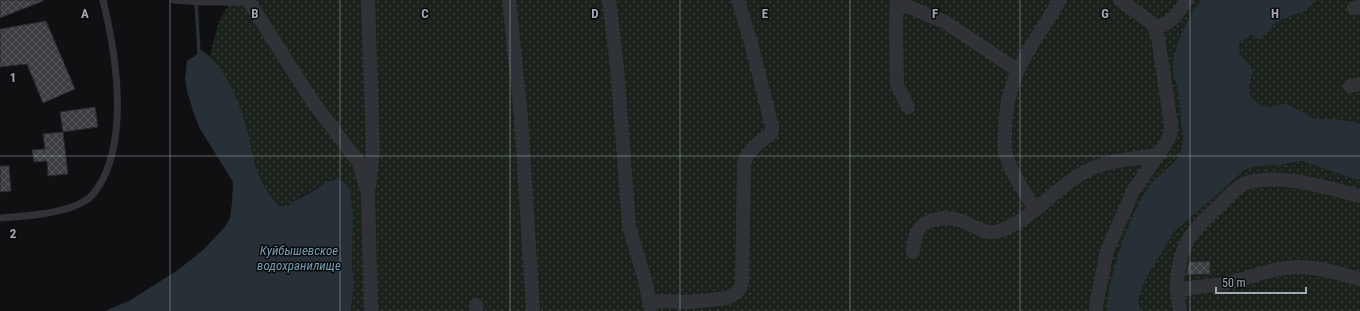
<svg xmlns="http://www.w3.org/2000/svg" width="1360" height="311" font-family="'Roboto Condensed',sans-serif">
	<style>
		.garden { fill: url(#garden-dots) }
		.water { fill: #263036 }
		.lines { fill: none; stroke-linecap: round; stroke-linejoin: round }
		.stream { stroke: #263036; stroke-width: 3.5 }
		.building { fill: url(#building-cross-hatch); stroke: #2a2a2e }
		.service { stroke: #313237; stroke-width: 7 }
		.minor { stroke: #313237; stroke-width: 14 }
		.grid { fill: none; stroke: #a0a8b4; stroke-width: 1; stroke-opacity: 0.55 }
		.labels { text-anchor: middle; stroke-width: 3; stroke-linejoin: round; paint-order: stroke }
		.water-label { font-size: 13px; font-style: italic; fill: #749bb2; stroke: #0b0b0d }
		.grid-label { font-size: 13px; text-anchor: middle; font-weight: bold; fill: #a0a8b4; stroke: #0b0b0d; stroke-width: 3; stroke-linejoin: round; paint-order: stroke }
	</style>
	<defs>
		<pattern id="garden-dots" width="8" height="8" patternUnits="userSpaceOnUse"><rect width="8" height="8" fill="#1a221b"/><path d="M2 2h.1M6 6h.1" fill="none" stroke="#383f3a" stroke-width="1.8" stroke-linecap="round"/></pattern>
		<pattern id="building-cross-hatch" width="8" height="8" patternUnits="userSpaceOnUse"><rect width="8" height="8" fill="#3c3e42"/><path d="M0 0l8 8M0 8l8-8" fill="none" stroke="#55575b"/></pattern>
	</defs>
	<rect width="100%" height="100%" fill="#101012"/>
	<path class="garden" d="M232 0H1201L1181 33 1175 50 1173 73 1177 86 1181 108V125L1183 138 1179 155 1162 174 1150 184 1111 280 1107 311H351L354 285 352 263 325 183C313 191 299 196 288 206H279C271 196 264 186 259 175 252 159 251 140 246 124 237 98 225 77 210 55L219 21Z
		M1317 0H1360V123L1336 119H1314L1303 112 1271 108 1259 105 1250 97 1249 87 1253 71 1250 65 1240 54 1239 43 1252 35 1269 31 1276 22 1305 11Z
		M1302 161 1357 180 1360 179V311H1141L1138 300 1146 279 1174 232 1246 169 1259 166 1280 165Z"/>
	<path class="water" d="M1201 0H1317L1305 11 1276 22 1269 31 1259 39 1252 35 1239 43 1240 54 1250 65 1253 71 1249 87 1250 96C1263 109 1267 110 1284 103L1303 112 1314 119H1336L1360 123V179L1357 180 1302 161 1280 165 1259 166 1246 169 1174 232 1146 279 1138 300 1141 311H1107C1107 277 1130 214 1149 186 1155 177 1177 163 1180 152 1181 148 1183 142 1183 138 1183 133 1181 128 1181 123 1180 110 1180 99 1177 87 1176 82 1174 77 1173 72 1172 45 1187 21 1201 0Z
		M201 50C223 63 239 100 246 125 251 141 252 159 259 175 264 187 271 196 279 206H288L294 201 315 190 325 183 336 179 343 181 350 189 353 214 352 263 354 285 351 311H105L129 301 178 270 203 250 224 228 230 218 232 203 233 182 199 127 194 114 187 91 185 79 187 61 199 53Z"/>
	<g class="lines">
		<path class="stream" d="M196 1 199 53 201 57"/>
	</g>
	<path class="building" d="M0 0H43V1L0 18Z
		M46 21 75 89 43 103 27 64 0 67V29Z
		M95 107 98 127 63 132 60 112Z
		M63 132 68 174 48 176 47 161 34 162 32 150 45 149 43 134Z
		M0 166H9L11 191 0 192Z
		M1210 261V274L1186 275 1189 262Z"/>
	<g class="lines">
		<path class="service" d="M174 0 203 2H249
			M0 218C25 216 62 214 83 202 92 198 98 188 103 179 128 128 116 54 103 0"/>
		<path class="minor" d="M248 0 313 102 359 163 368 194 371 311
			M368 0 373 151 369 187
			M509 0 521 117 533 311
			M609 0 617 67 629 226 645 280 651 311
			M897 0 896 27 897 85 908 107
			M897 2 945 22 1017 70
			M1354 8 1360 7
			M1155 28C1172 24 1178 13 1187 0
			M1350 86 1360 84
			M1035 209C1025 192 1011 174 1006 155 1004 149 1005 141 1005 134 1004 77 1032 46 1060 0
			M913 252C914 244 914 235 919 229 928 218 947 216 959 220 972 224 985 236 999 231 1031 221 1053 189 1083 173 1107 159 1133 160 1159 154
			M1177 293C1191 285 1207 287 1222 284 1248 279 1273 267 1300 267 1320 267 1340 274 1360 279
			M649 301 690 302 727 298 736 293 741 287 742 282 744 162C750 149 759 142 771 134L772 127 751 43 738 0
			M476 305V311
			M1096 311 1097 299 1107 251 1133 191 1165 145 1170 135 1171 125 1158 37 1153 24 1120 0
			M1180 311C1174 285 1177 251 1195 230 1202 221 1212 213 1221 204 1229 196 1238 185 1249 182 1286 174 1324 187 1360 196"/>
	</g>
	<path class="grid" d="M170 0V311M340 0V311M510 0V311M680 0V311M850 0V311M1020 0V311M1190 0V311M0 156H1360"/>
	<g class="labels">
		<g class="water-label">
			<text x="299" y="255">Куйбышевское<tspan x="299" dy="15">водохранилище</tspan></text>
		</g>
	</g>
	<g class="grid-label">
		<text x="85" y="18">A</text>
		<text x="255" y="18">B</text>
		<text x="425" y="18">C</text>
		<text x="595" y="18">D</text>
		<text x="765" y="18">E</text>
		<text x="935" y="18">F</text>
		<text x="1105" y="18">G</text>
		<text x="1275" y="18">H</text>
		<text x="13" y="82">1</text>
		<text x="13" y="238">2</text>
	</g>
	<path d="M1216 287v6h90v-6" fill="none" stroke="#a0a8b4" stroke-width="2"/>
	<text x="1222" y="287" font-size="12" fill="#a0a8b4" stroke="#0b0b0d" stroke-width="3" paint-order="stroke">50 m</text>
</svg>
